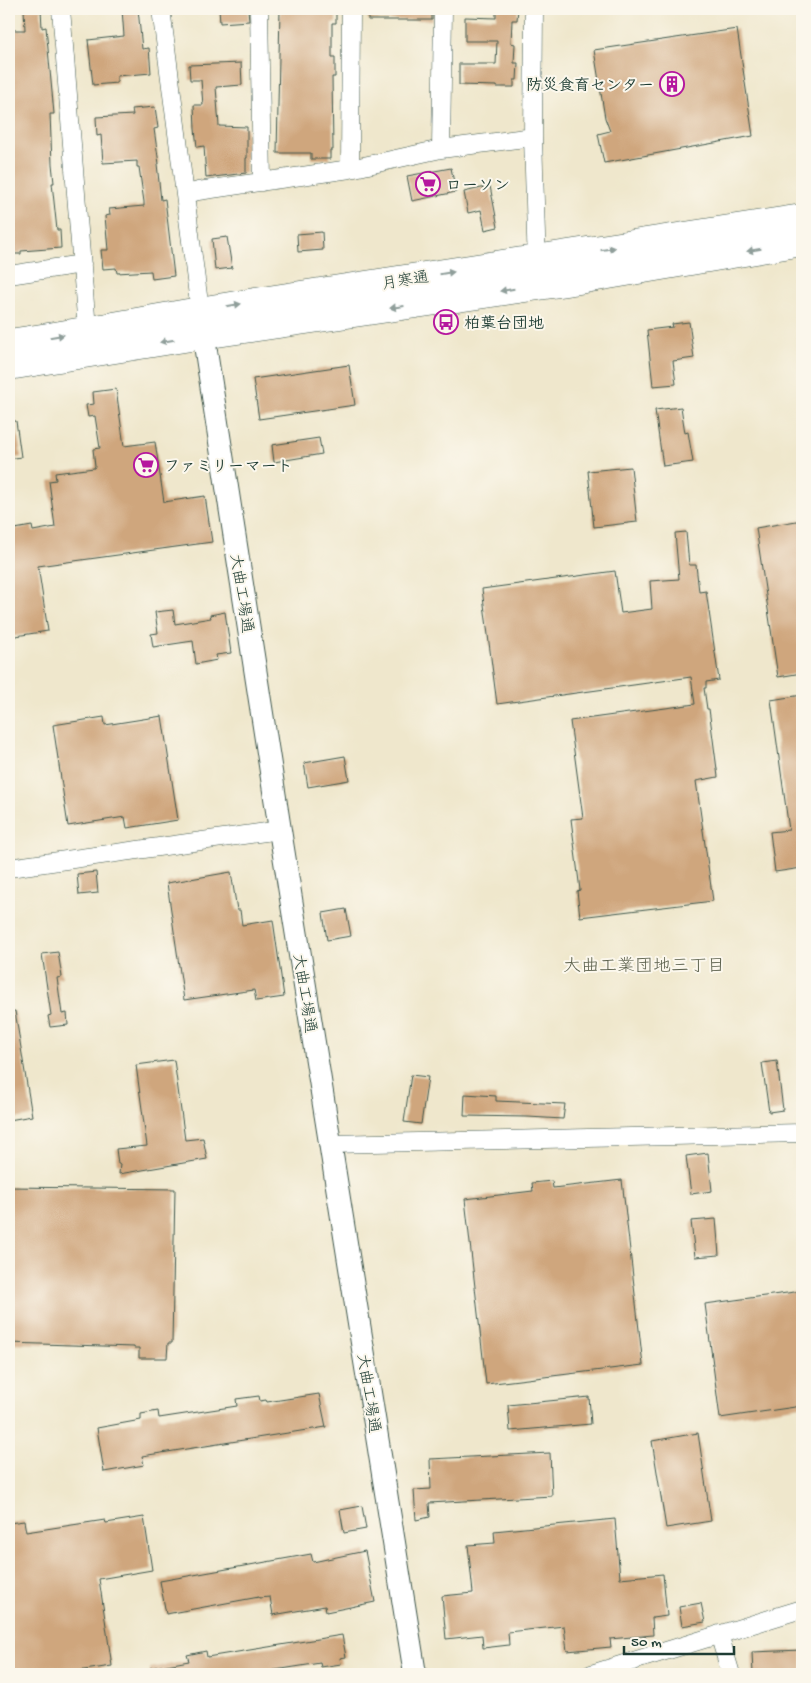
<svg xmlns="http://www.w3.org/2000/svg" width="811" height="1683" font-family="'Gochi Hand','Klee One',sans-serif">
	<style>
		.building { fill: #cfa67d }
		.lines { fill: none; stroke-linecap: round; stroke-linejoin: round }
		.minor-casing { stroke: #3e564b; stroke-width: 19 }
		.tertiary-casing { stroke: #3e564b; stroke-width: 24 }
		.trunk-casing { stroke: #3e564b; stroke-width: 29 }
		.minor { stroke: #fff; stroke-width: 18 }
		.tertiary { stroke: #fff; stroke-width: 22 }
		.trunk { stroke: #fff; stroke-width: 28 }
		.oneway { fill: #8f9e9a }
		.labels { text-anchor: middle; stroke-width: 4; stroke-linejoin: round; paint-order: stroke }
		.poi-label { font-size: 16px; font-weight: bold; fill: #1f3d34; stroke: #fbf7ec; text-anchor: start }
		.street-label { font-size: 16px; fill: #1f3d34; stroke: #fbf7ec }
		.neighbourhood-label { font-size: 18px; fill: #5d624e; stroke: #fbf7ec }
	</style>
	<rect width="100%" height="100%" fill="#fbf7ec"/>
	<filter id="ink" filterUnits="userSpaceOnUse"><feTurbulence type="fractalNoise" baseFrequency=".02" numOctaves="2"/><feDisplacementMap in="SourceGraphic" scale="10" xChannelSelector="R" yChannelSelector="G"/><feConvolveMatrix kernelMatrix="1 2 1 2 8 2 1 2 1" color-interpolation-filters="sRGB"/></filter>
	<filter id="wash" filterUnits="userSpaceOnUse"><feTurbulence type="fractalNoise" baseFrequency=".0096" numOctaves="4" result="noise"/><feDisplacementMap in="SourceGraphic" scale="20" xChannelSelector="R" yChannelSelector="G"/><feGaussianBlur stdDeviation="1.12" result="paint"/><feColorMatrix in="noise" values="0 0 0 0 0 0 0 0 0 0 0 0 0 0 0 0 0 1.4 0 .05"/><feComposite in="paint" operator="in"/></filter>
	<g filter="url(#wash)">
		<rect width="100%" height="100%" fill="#efe7cc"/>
		<g id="blocks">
			<path class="building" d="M24 9H41L42 28 46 27 54 114H50L52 164 54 183H52L57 230H60L61 248 21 251V254H9V30H25Z
				M122 9H138L142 49 149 48 151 73 117 76V83L93 85 88 40 124 36Z
				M219 9H248L249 21 220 23Z
				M280 9H336V23H332V57H335V77H332L333 150H330V159H311V153H277Z
				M368 9H432V20H368Z
				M496 9H518L517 20H512L511 43 515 44 514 63H518L517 80H514V87H497V86L459 85V64H496L497 41H465V17L496 18Z
				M737 29 753 136 604 163 598 134 610 131 605 118 594 50Z
				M241 63 242 85 216 87 219 126 247 127V158H246V173L206 178 204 146 197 147 195 129 194 105H203L201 80H190L189 65Z
				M155 107 158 128 154 129 159 164H157L161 200 165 199 174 276 152 279 151 271 117 273 116 268 103 269 101 250H108L105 216 110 215 109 209 144 206V202L139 167H137V161L103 163 101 135 97 136 96 117 133 115 132 109Z
				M451 168 456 192 412 201 407 176Z
				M490 186 498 227 485 230 481 210 468 213 464 192Z
				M322 232 323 250 298 252 297 234Z
				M227 237 232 268 215 270 212 239Z
				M689 322 694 358 673 361 676 384 653 386 647 330 673 327 672 324Z
				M349 365 355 405 259 419 253 379Z
				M116 389 124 446 155 442 164 502 205 496 212 542 38 566 48 631 9 637V530L32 526 33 531 55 527 49 481 56 480 55 473 94 468 95 466 93 449 100 448 95 416 88 417 86 405 94 404 93 392Z
				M681 407 685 433 688 432 693 462 663 466 655 410Z
				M9 421H16L21 457 9 459Z
				M319 438 322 454 274 462 272 445Z
				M631 467 637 522 594 527 588 471Z
				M802 520V673L778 677 756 528Z
				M686 532 689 565H696L699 592 706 591 719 680 706 682V688H704L707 709H709L718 777 696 781 713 901 580 917 577 891 580 890 571 819 583 818 570 721 695 704 691 677 497 704 482 589 615 571 621 613 652 609 650 581 679 579 675 533Z
				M173 610 175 624 211 618 210 615 225 612 231 653 216 655 217 660 196 664 193 641 153 647 151 634 158 633 155 612Z
				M802 695V868L775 872 770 832 789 830 771 700Z
				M162 716 178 820 127 828 125 817 68 826 53 725 104 717 105 725Z
				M345 756 349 780 308 787 304 763Z
				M96 872 98 893 79 895 77 874Z
				M231 872 237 910H240L242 925 273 920 284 997 256 1001 254 990 184 1000 167 883Z
				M346 909 351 936 327 940 323 913Z
				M58 952 62 977 57 978 62 1014 67 1013 68 1025 50 1027 48 1016 51 1015 42 954Z
				M15 1011 32 1116 9 1120V1012Z
				M174 1060 185 1140 203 1138 207 1159 119 1174 120 1164H118L116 1149 147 1146 136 1065Z
				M777 1061 783 1110 769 1112 762 1063Z
				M411 1075 428 1077 421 1124 404 1122Z
				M465 1094 496 1096V1101L565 1104 563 1119 528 1117 464 1116Z
				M708 1153 712 1191 691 1194 686 1156Z
				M622 1180 643 1365 486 1384 465 1199 533 1191 532 1183 552 1181 553 1188Z
				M9 1187 175 1189 172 1343H168L167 1358H139V1348H134V1347L9 1343Z
				M716 1219 719 1255 695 1257 691 1221Z
				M802 1291V1406L720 1418 705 1304Z
				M319 1394 326 1427 142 1456 144 1465 104 1472 97 1428 141 1420V1414L158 1411 159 1418 237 1406 236 1399 259 1396 260 1401 266 1400 267 1402Z
				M589 1397 591 1424 510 1431 508 1405Z
				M698 1433 711 1521 666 1528 652 1441Z
				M550 1453 552 1496 429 1503 430 1517 416 1520 414 1490 431 1489 430 1459Z
				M362 1506 366 1529 344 1533 340 1510Z
				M144 1517 152 1570 99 1579 112 1666 56 1674H9V1523L24 1521 26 1532 105 1520 106 1523Z
				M615 1519 620 1578 663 1574 667 1616 652 1618 653 1635 610 1639 611 1647 567 1651 564 1626 508 1632 509 1645 483 1648 482 1635 446 1639 442 1596 473 1593 468 1545 495 1543 494 1531Z
				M365 1551 375 1602 326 1612 325 1606 273 1615 270 1597 259 1598V1597L166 1614 160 1581 311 1554 313 1562Z
				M701 1603 705 1622 682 1626 679 1607Z
				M342 1635 346 1657 340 1658 341 1664 321 1667 320 1663 250 1674H150V1668L189 1661 187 1655 206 1651 207 1657Z
				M802 1650V1674H753L752 1652Z"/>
		</g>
	</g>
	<g filter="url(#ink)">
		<use href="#blocks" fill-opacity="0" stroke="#3e564b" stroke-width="1"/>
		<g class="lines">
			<defs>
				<path id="minor" d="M61 9 88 341
					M161 9 200 311
					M259 9 262 182
					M534 9 533 137 537 268
					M441 149 443 9
					M350 169 351 9
					M185 195 198 191 350 169 441 149 533 137
					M9 275 82 264
					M9 868 280 830
					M330 1144 802 1133
					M719 1634 731 1674
					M591 1674 802 1609"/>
				<path id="tertiary" d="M201 319 280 830 415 1674"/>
				<path id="trunk" d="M9 343C85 332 160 317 236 305 424 275 614 248 802 218
					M9 366 203 335 573 281 802 242"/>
			</defs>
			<use href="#minor" class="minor-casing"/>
			<use href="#tertiary" class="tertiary-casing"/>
			<use href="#trunk" class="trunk-casing"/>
			<use href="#minor" class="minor"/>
			<use href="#tertiary" class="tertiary"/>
			<use href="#trunk" class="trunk"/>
		</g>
		<defs><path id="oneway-solid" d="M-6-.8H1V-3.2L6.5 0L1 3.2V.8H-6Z" transform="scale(1.25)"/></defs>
		<g class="oneway">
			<use href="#oneway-solid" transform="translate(608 249) rotate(-9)"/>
			<use href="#oneway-solid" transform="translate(754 250) rotate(170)"/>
			<use href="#oneway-solid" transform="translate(447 273) rotate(-9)"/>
			<use href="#oneway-solid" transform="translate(507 290) rotate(171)"/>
			<use href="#oneway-solid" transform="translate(234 305) rotate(-9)"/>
			<use href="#oneway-solid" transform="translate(397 307) rotate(172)"/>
			<use href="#oneway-solid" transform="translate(57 336) rotate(-9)"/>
			<use href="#oneway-solid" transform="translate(167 341) rotate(170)"/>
		</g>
	</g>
	<defs>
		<symbol id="building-ring" viewBox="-11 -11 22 22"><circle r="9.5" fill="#fbf7ec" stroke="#b5179e" stroke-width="1.5"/><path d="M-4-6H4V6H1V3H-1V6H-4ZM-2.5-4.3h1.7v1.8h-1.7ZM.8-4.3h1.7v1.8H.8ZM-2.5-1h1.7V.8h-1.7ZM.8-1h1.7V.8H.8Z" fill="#b5179e"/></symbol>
		<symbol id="supermarket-ring" viewBox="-11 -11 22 22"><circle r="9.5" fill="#fbf7ec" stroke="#b5179e" stroke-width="1.5"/><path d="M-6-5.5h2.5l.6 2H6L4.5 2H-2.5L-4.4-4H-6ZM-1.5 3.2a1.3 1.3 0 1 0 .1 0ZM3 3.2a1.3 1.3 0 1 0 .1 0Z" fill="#b5179e"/></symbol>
		<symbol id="bus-ring" viewBox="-11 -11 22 22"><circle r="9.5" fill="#fbf7ec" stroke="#b5179e" stroke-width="1.5"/><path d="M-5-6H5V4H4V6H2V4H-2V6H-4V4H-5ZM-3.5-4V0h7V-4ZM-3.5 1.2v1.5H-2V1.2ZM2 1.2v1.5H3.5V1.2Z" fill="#b5179e"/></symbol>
	</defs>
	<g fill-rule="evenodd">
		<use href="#building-ring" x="658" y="70" width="28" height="28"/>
		<use href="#supermarket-ring" x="414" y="170" width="28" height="28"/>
		<use href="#bus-ring" x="432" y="308" width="28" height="28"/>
		<use href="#supermarket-ring" x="132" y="451" width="28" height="28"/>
	</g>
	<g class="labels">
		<g class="poi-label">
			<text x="654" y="90" text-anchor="end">防災食育センター</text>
			<text x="446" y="190">ローソン</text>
			<text x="464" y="328">柏葉台団地</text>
			<text x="164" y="471">ファミリーマート</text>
		</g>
		<g class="street-label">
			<text transform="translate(405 279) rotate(-9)" y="6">月寒通</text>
			<text transform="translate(243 593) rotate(81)" y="6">大曲工場通</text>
			<text transform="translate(306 993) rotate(81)" y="6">大曲工場通</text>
			<text transform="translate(370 1393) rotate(81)" y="6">大曲工場通</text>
		</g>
		<g class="neighbourhood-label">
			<text x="644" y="971">大曲工業団地三丁目</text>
		</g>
	</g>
	<rect width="811" height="1683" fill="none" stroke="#fbf7ec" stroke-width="30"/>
	<path d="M624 1646v8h110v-8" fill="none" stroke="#1f3d34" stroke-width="2.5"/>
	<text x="631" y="1646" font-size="15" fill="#1f3d34" stroke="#fbf7ec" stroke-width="4" paint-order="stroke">50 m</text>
</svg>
